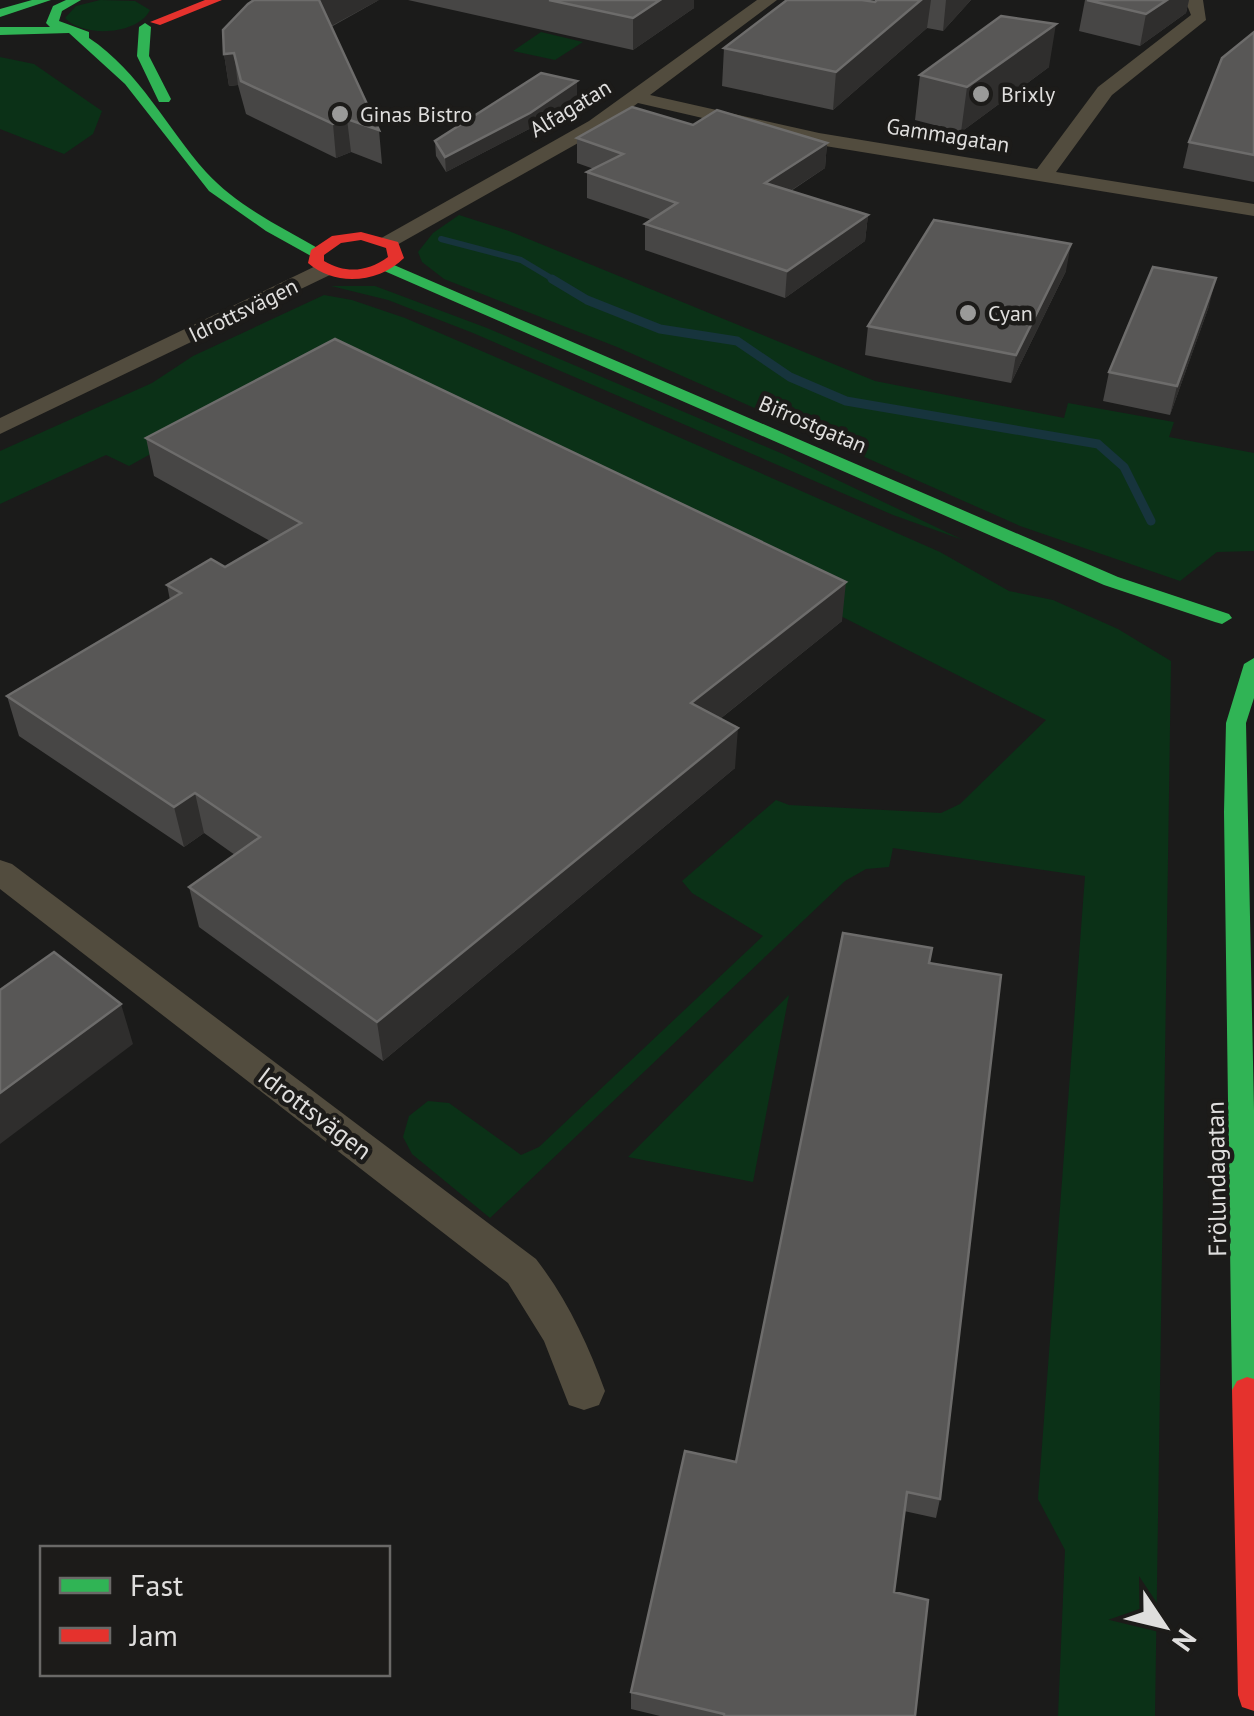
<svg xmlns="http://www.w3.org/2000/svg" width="1254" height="1716" font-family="'PT Sans',sans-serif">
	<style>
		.green { fill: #0b3117 }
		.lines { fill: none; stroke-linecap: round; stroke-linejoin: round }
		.stream-far1 { stroke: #17343d; stroke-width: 6 }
		.stream { stroke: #17343d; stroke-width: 9 }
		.street { fill: #524c3e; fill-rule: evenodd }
		.fast { fill: #30b455; fill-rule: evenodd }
		.jam { fill: #e5322d; fill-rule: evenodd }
		.wall { fill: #474645 }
		.shaded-wall { fill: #2f2e2d }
		.building { fill: #585756; stroke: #6d6c6b; stroke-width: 2.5 }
		.poi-dot { fill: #9a9a99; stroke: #1c1b19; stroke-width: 4 }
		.labels { text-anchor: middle; stroke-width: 9; stroke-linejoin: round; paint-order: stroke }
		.far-poi-label { font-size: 22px; fill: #dfdedd; stroke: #1c1b19; text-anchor: start }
		.far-street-label { font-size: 22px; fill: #dfdedd; stroke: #1c1b19 }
		.street-label { font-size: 25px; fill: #dfdedd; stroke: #1c1b19 }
	</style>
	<rect width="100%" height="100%" fill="#1b1b1a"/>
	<path class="green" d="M100 0 135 1 150 10C138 35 83 38 65 18L76 6Z
		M541 32 583 42 555 60 513 51Z
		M0 57 34 64 102 111 93 134 64 154 0 129Z
		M459 215 509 231 875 381 1064 418 1068 403 1174 422 1169 437 1254 453V551L1217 552 1180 581 1020 526 617 347 444 279 422 262 418 252 433 233Z
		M331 286H375L487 328 783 454 963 540 893 515 473 333 388 300Z
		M324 295 352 300 405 318 558 384 940 552 1009 591 1053 600 1118 629 1171 661 1155 1716H1058L1065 1550 1038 1499 1085 876 893 848 889 867 866 869 845 881 490 1218 412 1154 403 1137 409 1116 428 1101 449 1103 521 1155 539 1147 763 936 692 893 682 881 776 800 789 805 941 813 960 804 1046 720 327 356 129 466 106 455 0 504V451L152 383 193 356Z
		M789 995 753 1182 628 1157Z"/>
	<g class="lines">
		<path class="stream-far1" d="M441 239 521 260 556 281"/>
		<path class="stream" d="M552 279 587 300 660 329 737 341 790 377 846 401 1098 444 1124 467 1151 521"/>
		<path class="street" d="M757 0H777L650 95 819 133 1037 169 1098 87 1191 15 1185 0H1203L1206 20 1112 95 1056 172 1254 204V216L819 145 638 103 603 129 395 246 387 247 376 241 589 121Z
			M324 262 335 269 332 274 0 434V418Z
			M0 860 12 864 536 1259C567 1299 588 1344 605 1391L599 1405 584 1410 569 1405 544 1341 508 1283 0 889Z"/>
		<path class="fast" d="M32 0H51L0 17V9Z
			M66 0H81L62 11 59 21 89 32V38C140 72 166 127 206 172 237 206 281 227 321 250V256H311L266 231 209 191 125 84 69 33 0 35V27H50L46 23 53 6Z
			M145 23 151 27 149 56 171 99 169 102H159L137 56 139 27Z
			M387 262 1118 577 1229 614 1232 618 1222 624 1215 622 1104 585 382 270 379 267Z
			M1254 658V698L1246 723 1254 1110V1401L1247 1403 1237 1399 1232 1390 1224 812 1226 723 1244 664Z"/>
		<path class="jam" d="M205 0H222L160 25 150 22Z
			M361 232 398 242 404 258C379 283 335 287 308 263L311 250 332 236ZM361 240 386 248 388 257C367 272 346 274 324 261V255L341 243Z
			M1247 1377 1254 1379V1711L1242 1707 1238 1695 1232 1390 1237 1381Z"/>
	</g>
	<path class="wall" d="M379 0 331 27 379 130 382 164 351 152 336 158 246 114 238 85 229 86 224 54Z
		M408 0H694V8L633 50Z
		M877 0H971L943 31 927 28 833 110 722 86 724 48 875 2Z
		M1085 0H1189L1186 13 1140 46 1079 31Z
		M1254 32V182L1183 168 1189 142Z
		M1049 67 961 132 915 120 920 75Z
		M577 81V96L531 128 446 172 436 156 435 141Z
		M693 125 827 143 825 168 791 191 868 215 865 241 785 298 645 250V224L652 220 587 198V172L594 169 577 163V138Z
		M1066 271 1011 383 865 355 868 326Z
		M1209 306 1170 415 1103 401 1109 372Z
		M146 438 842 621 720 719 735 768 383 1061 199 927 189 887 235 855 204 833 184 847 19 736 7 696 170 600 167 585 225 567 270 541 154 476Z
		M929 963 940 1499 936 1518 904 1511 894 1592 915 1716H660L631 1709V1692L736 1462Z"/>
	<path class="shaded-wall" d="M319 0H379L322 31Z
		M660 0H694V8L633 50V18Z
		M921 0H931L927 28 833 110 836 72Z
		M946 0H971L943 31Z
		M1167 0H1189L1186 13 1140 46 1146 14Z
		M1056 24 1049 67 961 132 967 87Z
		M234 53 238 85 229 86 224 54Z
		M577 81V96L531 128 446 172 445 157Z
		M347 119 351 152 336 158 333 124Z
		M827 143 825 168 764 208 765 183Z
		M868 215 865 241 785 298 787 271Z
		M1071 244 1066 271 1011 383 1016 355Z
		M1216 278 1209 306 1170 415 1177 386Z
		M846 582 842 621 690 743 691 703Z
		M738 728 735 768 383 1061 377 1022Z
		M195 793 204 833 184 847 174 807Z
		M121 1004 133 1044 0 1144V1093Z"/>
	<path class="building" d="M254 0H319L379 130 347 119 333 124 241 81 234 53 224 54 223 30 248 4Z
		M549 0H660L633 18Z
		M787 0H862L875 2 877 0H921L836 72 724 48Z
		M1087 0H1167L1146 14Z
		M1001 16 1056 24 967 87 920 75Z
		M1254 32V155L1189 142 1222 58Z
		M541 73 577 81 530 113 445 157 435 141Z
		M632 107 693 125 717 110 827 143 765 183 868 215 787 271 645 224 677 203 587 172 623 154 577 138Z
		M934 220 1071 244 1016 355 868 326Z
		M1153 267 1216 278 1177 386 1109 372Z
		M335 339 846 582 691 703 738 728 377 1022 189 887 260 837 195 793 174 807 7 696 181 593 167 585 211 559 225 567 301 523 146 438Z
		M843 933 932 948 929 963 1001 975 940 1499 907 1492 894 1592 928 1600 915 1716H724V1714L631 1692 685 1451 736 1462Z
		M54 952 121 1004 0 1093V990Z"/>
	<g class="poi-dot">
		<circle cx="981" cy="94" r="10"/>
		<circle cx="340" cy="114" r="10"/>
		<circle cx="968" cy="313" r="10"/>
	</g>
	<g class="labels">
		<g class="far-poi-label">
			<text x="1001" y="102">Brixly</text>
			<text x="360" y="122">Ginas Bistro</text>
			<text x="988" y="321">Cyan</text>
		</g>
		<g class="far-street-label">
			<text transform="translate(570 108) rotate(-31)" y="8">Alfagatan</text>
			<text transform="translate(948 135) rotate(9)" y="8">Gammagatan</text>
			<text transform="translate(243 310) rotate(-26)" y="8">Idrottsvägen</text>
			<text transform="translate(813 424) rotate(23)" y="8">Bifrostgatan</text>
		</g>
		<g class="street-label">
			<text transform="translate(315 1113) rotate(37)" y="9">Idrottsvägen</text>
			<text transform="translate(1216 1179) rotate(-91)" y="9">Frölundagatan</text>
		</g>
	</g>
	<rect x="40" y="1546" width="350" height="130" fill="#1c1b19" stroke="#6a6967" stroke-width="2.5"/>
	<rect x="60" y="1578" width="50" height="15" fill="#30b455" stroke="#6a6967" stroke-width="2.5"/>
	<text x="130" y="1596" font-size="30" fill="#dfdedd">Fast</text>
	<rect x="60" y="1628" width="50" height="15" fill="#e5322d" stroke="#6a6967" stroke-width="2.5"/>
	<text x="130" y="1646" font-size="30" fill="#dfdedd">Jam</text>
	<g transform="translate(1164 1626) rotate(125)" stroke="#1c1b19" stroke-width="8" paint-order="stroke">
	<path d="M0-8L18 38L0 25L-18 38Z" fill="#dfdedd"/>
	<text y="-15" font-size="28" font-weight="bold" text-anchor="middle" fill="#dfdedd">N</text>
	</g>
</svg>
